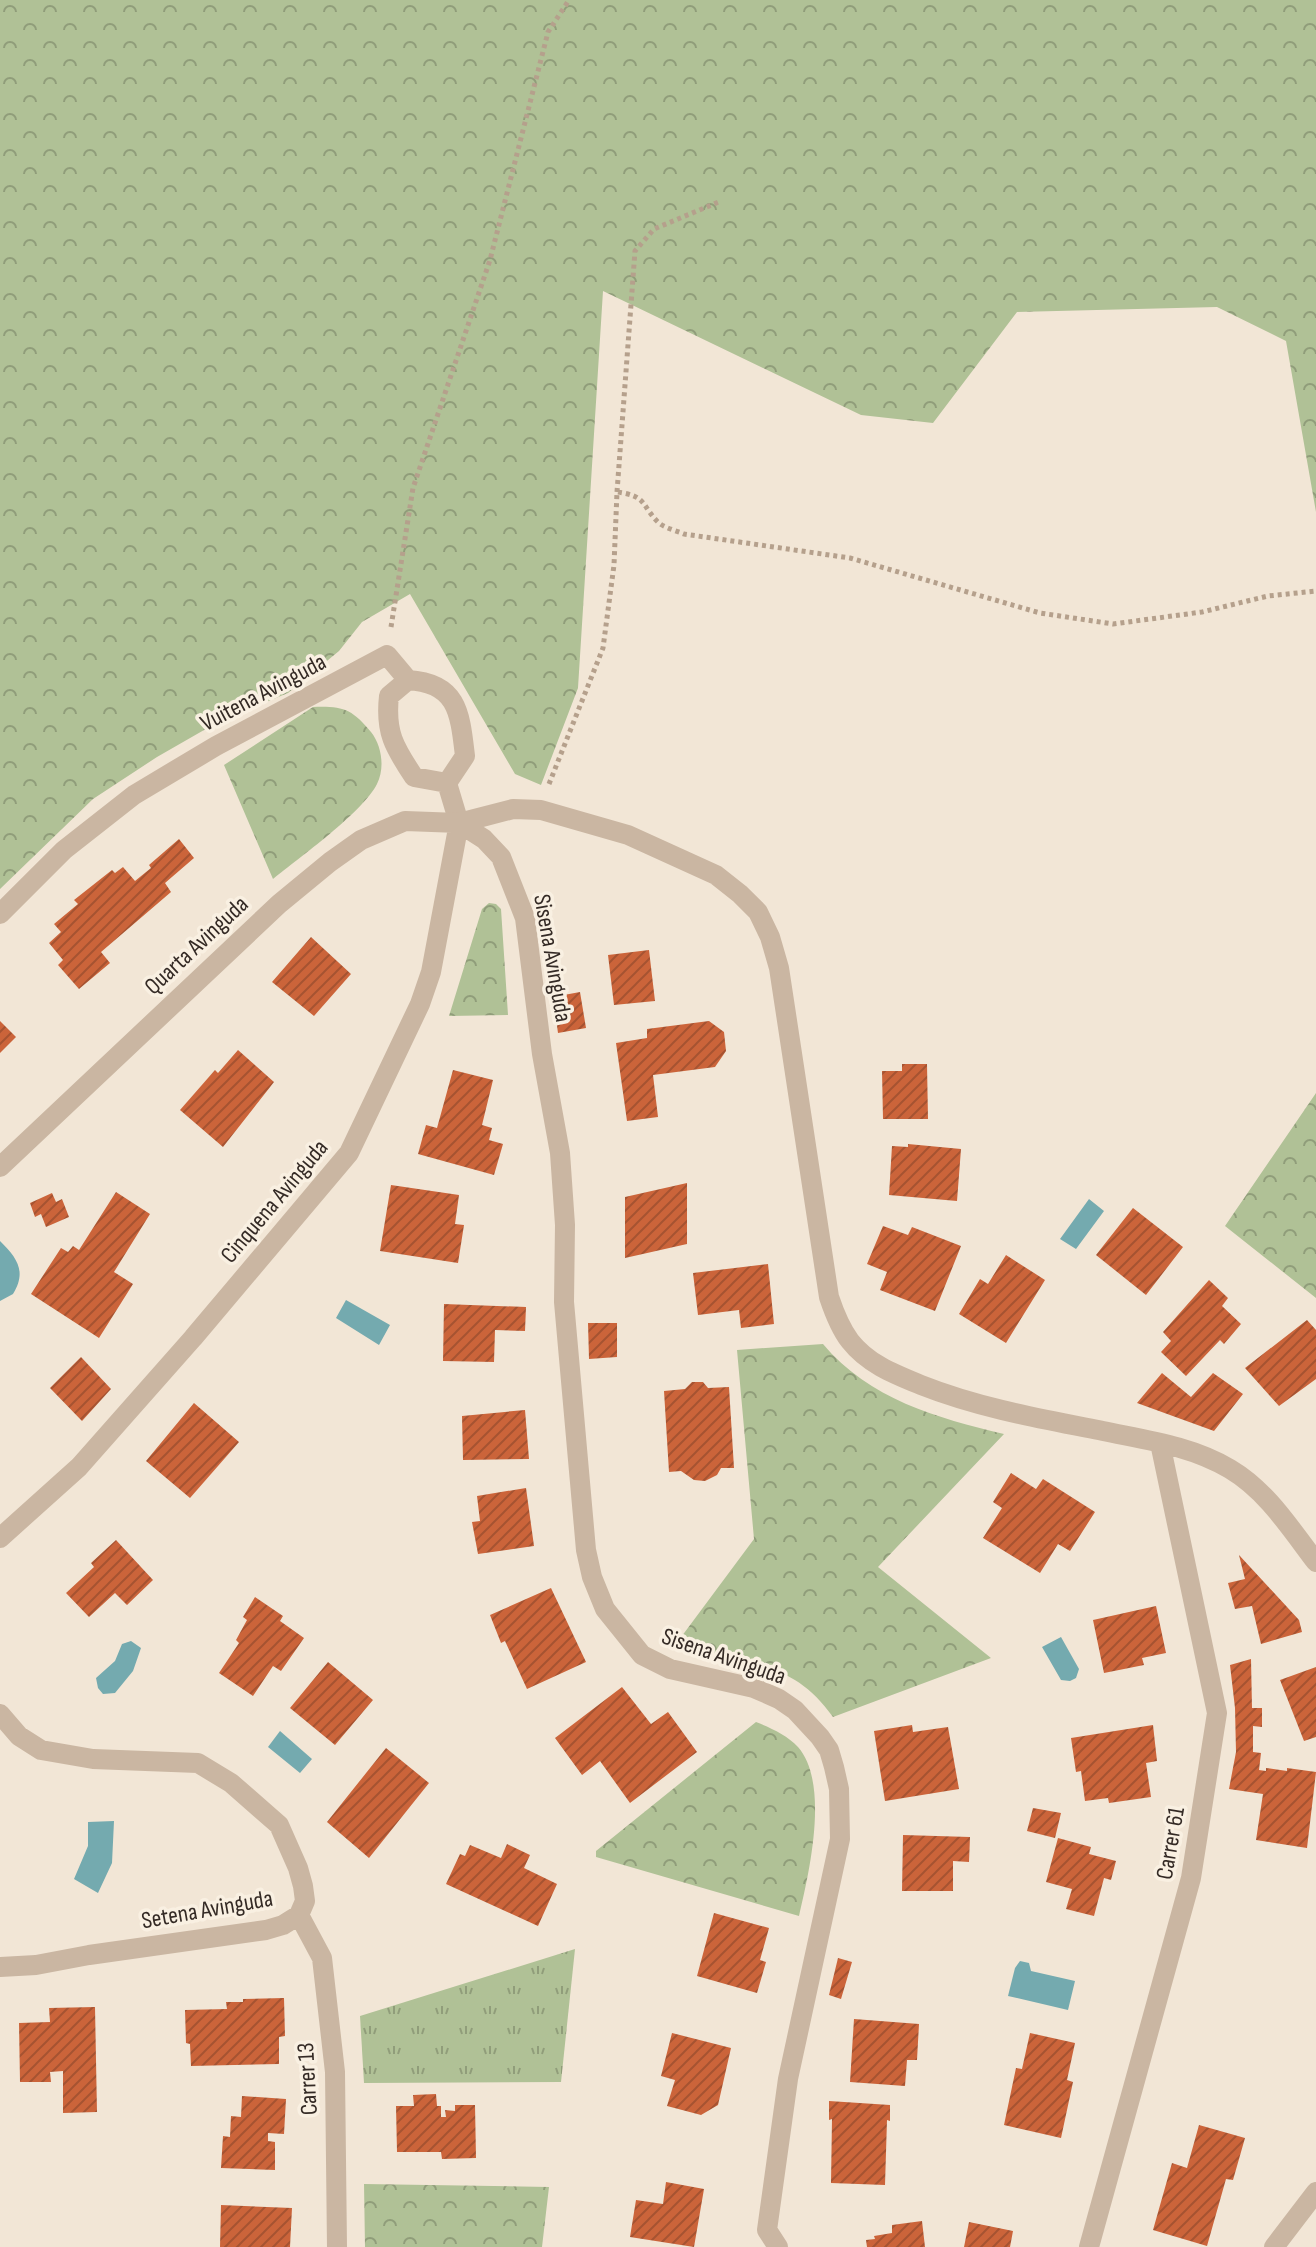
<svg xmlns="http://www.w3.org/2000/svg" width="1316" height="2247" font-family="'Sofia Sans Condensed',sans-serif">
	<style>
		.grass { fill: url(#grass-tufts) }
		.forest { fill: url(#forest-crowns) }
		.water { fill: #74aaaf }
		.building { fill: url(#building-hatch) }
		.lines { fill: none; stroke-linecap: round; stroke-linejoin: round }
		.path { stroke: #b5a08c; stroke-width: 5; stroke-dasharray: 4 4; stroke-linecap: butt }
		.minor { stroke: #cab6a2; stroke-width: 20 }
		.labels { text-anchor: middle; stroke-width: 7; stroke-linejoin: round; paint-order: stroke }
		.street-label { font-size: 24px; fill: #342a25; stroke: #f9f0e2 }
	</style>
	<defs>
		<pattern id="grass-tufts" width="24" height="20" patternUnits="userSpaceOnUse" patternTransform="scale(2)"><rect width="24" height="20" fill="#b0c196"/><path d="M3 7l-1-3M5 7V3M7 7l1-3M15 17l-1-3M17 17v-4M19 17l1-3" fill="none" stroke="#909d7a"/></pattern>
		<pattern id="forest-crowns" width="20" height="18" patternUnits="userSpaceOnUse" patternTransform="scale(2)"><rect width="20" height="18" fill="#b0c196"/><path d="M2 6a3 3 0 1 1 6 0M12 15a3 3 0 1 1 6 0" fill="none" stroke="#909d7a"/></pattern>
		<pattern id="building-hatch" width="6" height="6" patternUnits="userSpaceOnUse" patternTransform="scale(2)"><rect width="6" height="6" fill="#cb643a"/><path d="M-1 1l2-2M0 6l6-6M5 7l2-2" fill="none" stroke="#a65331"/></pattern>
	</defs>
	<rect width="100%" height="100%" fill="#f2e6d6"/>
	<path class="grass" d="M575 1949 561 2082 364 2083 360 2016Z"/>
	<path class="forest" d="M0 0H1316V512L1286 341 1217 307 1017 312 933 423 861 415 603 291 578 688 541 785 515 774 410 594 362 622 339 651 288 693 218 722 157 757 93 799 0 889Z
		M313 707C343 706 352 709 371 732 382 746 385 768 377 784 363 812 299 858 273 879L224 765Z
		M489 903 496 904 501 909 508 1015 449 1016 482 909Z
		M1316 1093V1298L1225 1226Z
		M823 1344C869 1399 937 1418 1004 1434L878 1567 991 1658 833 1717C798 1668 764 1666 709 1655 697 1653 684 1652 673 1648L754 1539 737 1350Z
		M756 1722C771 1728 787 1735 798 1747 830 1784 809 1873 799 1916L596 1857V1851Z
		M364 2184 549 2187 542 2247H365Z"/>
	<path class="water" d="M1089 1199 1104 1211 1076 1249 1060 1239Z
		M0 1241C17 1258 27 1271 13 1294L0 1301Z
		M346 1300 390 1325 379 1345 336 1318Z
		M1061 1637 1079 1669 1076 1678 1070 1681 1061 1680 1042 1647Z
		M131 1641 141 1648 133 1671 115 1693 103 1694 98 1688 96 1678 115 1661 122 1644Z
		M280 1731 312 1759 300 1773 268 1747Z
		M114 1821 112 1863 98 1893 74 1879 88 1846V1822Z
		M1020 1961 1029 1963 1031 1971 1075 1981 1068 2010 1008 1996 1015 1968Z"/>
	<path class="building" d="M179 839 194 858 165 883 171 892 101 952 110 963 79 989 58 965 63 960 49 943 61 932 54 924 78 904 74 900 112 870 115 873 123 867 135 881 151 868 149 865Z
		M311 937 351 974 314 1016 272 982Z
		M649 950 655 1001 614 1005 608 955Z
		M580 992 586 1028 558 1033 553 997Z
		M0 1021 16 1037 0 1053Z
		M709 1021 724 1032 726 1051 715 1067 653 1075 658 1117 627 1121 616 1043 647 1038V1029Z
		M238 1050 274 1082 223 1147 180 1110 215 1070 218 1073Z
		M902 1064H927L928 1119H883L882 1071H902Z
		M453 1070 493 1080 482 1125 492 1128 489 1140 503 1144 494 1175 418 1154 426 1125 437 1128Z
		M908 1144 961 1149 957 1201 889 1195 892 1146 908 1147Z
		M687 1183V1244L625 1258V1197Z
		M391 1185 459 1195 455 1224 464 1225 458 1263 380 1251Z
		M116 1192 150 1214 114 1272 133 1284 99 1338 31 1294 61 1248 68 1252 73 1246 79 1250Z
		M52 1193 56 1202 62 1199 69 1217 46 1227 41 1214 35 1217 30 1203Z
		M1133 1208 1183 1247 1146 1295 1096 1255Z
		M883 1226 908 1235 912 1227 961 1246 935 1311 880 1290 887 1272 867 1264Z
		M1006 1255 1045 1280 1006 1343 959 1314 980 1279 988 1284Z
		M768 1264 774 1324 741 1328 739 1310 698 1315 693 1273Z
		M1209 1280 1228 1298 1222 1306 1241 1324 1224 1344 1220 1340 1186 1376 1161 1352 1171 1341 1163 1332Z
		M444 1304 526 1307 525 1331 495 1330 494 1362 443 1361Z
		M1307 1320 1316 1330V1379L1279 1406 1245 1368Z
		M588 1323H617V1357L589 1359Z
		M81 1357 111 1389 82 1421 50 1388Z
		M1162 1373 1191 1397 1213 1373 1243 1394 1214 1431 1137 1403Z
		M692 1382H703L708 1388 729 1387 734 1468H721L717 1475 705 1481 694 1480 681 1471 669 1472 664 1391 685 1389Z
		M194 1403 239 1442 190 1498 146 1461Z
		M525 1410 529 1459 463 1460 462 1416Z
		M1011 1473 1036 1489 1043 1479 1095 1512 1070 1551 1058 1544 1040 1573 983 1538 1002 1508 993 1502Z
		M526 1488 534 1546 478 1554 472 1522 480 1521 477 1496Z
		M116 1540 153 1580 127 1605 115 1593 89 1617 66 1593 94 1567 91 1563Z
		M1239 1555 1299 1620 1302 1632 1261 1644 1252 1606 1235 1609 1228 1583 1245 1579Z
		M551 1588 586 1662 527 1689 505 1641 501 1643 490 1615Z
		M255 1597 283 1616 280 1621 304 1638 281 1671 273 1666 253 1696 219 1673 239 1643 236 1640 247 1620 243 1617Z
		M1156 1606 1166 1653 1142 1658 1144 1665 1104 1673 1093 1620Z
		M1251 1659 1252 1708H1262V1727L1253 1726V1752L1261 1753 1259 1770 1266 1771V1768L1287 1771V1768L1316 1772 1307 1848 1256 1840 1263 1794 1229 1789 1236 1752 1235 1708 1230 1665Z
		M328 1662 373 1700 335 1745 290 1708Z
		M1316 1667V1737L1304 1741 1280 1680Z
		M622 1687 651 1724 668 1712 697 1752 630 1803 600 1761 582 1775 555 1738Z
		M912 1725 913 1732 948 1727 959 1789 885 1801 874 1731Z
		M1153 1725 1157 1761 1146 1763 1151 1797 1109 1803 1108 1798 1085 1801 1081 1771 1076 1772 1071 1738Z
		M386 1748 429 1783 369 1858 327 1822Z
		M1033 1808 1061 1813 1055 1838 1027 1831Z
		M903 1835 970 1837 969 1862 953 1861V1891H902Z
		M1058 1838 1091 1847 1089 1854 1116 1861 1111 1880 1104 1878 1094 1916 1066 1909 1072 1889 1046 1882Z
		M507 1844 530 1855 524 1868 557 1884 538 1926 446 1884 460 1854 465 1856 470 1845 501 1858Z
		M714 1913 769 1928 760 1960 766 1962 757 1993 697 1976Z
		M838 1958 852 1962 841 1999 829 1995Z
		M284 1998 285 2036 279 2037V2064L191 2066 190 2044 186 2043 185 2010 227 2009 226 2002H243V1999Z
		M95 2007 97 2112 63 2113V2071L50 2072 51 2082H20L19 2023 50 2022 49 2008Z
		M854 2019 919 2024 917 2060H907L905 2086 850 2082Z
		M672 2033 731 2048 718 2105 701 2115 667 2106 675 2080 661 2076Z
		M1030 2033 1075 2043 1067 2080 1073 2082 1061 2138 1004 2125 1016 2068 1022 2069Z
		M436 2094 437 2106H441V2117H446L445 2110 455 2111V2105H475L476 2158 442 2159 441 2152H397L396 2106H414L413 2095Z
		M242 2096 286 2099 284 2134 268 2133V2141L275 2142V2170L221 2168 223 2136 230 2137 231 2116 241 2117Z
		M829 2101 890 2105V2121L887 2120 885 2185 831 2183 832 2119 829 2120Z
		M1199 2125 1245 2138 1233 2180 1226 2179 1207 2246 1153 2230 1172 2163 1187 2168Z
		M666 2182 704 2189 694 2247 630 2237 636 2200 663 2204Z
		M221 2205 292 2208 290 2247H220Z
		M922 2221 925 2247H867L866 2240 875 2239 874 2236 892 2233V2225Z
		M969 2222 1013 2231 1010 2247H964Z"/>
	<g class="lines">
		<path class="path" d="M617 492 635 251 654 229 721 201
			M391 627 413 488 490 260 548 32 569 0
			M549 784 603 648 614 565 617 492C648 496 641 506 659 523 665 528 677 531 684 534L850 558 1040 613 1113 624 1202 612 1268 596 1316 591"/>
		<path class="minor" d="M408 680 389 696C385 732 394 747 414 777L447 783
			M459 823 484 839 501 857 525 918 542 1054 560 1153 565 1225 564 1302 586 1550 592 1577 605 1609 642 1655 670 1669 754 1688 779 1699 795 1710 820 1737 829 1750 834 1767 839 1789 840 1839 788 2079 767 2230 778 2247
			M0 914 64 850 134 795 216 746 387 655 408 680C458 683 460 713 465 756L447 783 459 823 431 972 420 1004 349 1153 193 1338 79 1467 0 1538
			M0 1167 279 904 330 862 361 840 405 821 459 823 513 809 541 810 628 835 716 875 740 894 758 912 770 937 779 968 829 1297C834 1312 840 1328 850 1341 868 1364 894 1374 921 1385 979 1408 1042 1419 1103 1431 1146 1440 1192 1446 1230 1469 1267 1491 1290 1528 1316 1562
			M0 1714 19 1736 41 1750 93 1759 198 1763 231 1783 279 1825 298 1868 303 1886 305 1901 299 1915 283 1925 266 1930 89 1955 36 1965 0 1967
			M299 1915 322 1958 335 2072 337 2247
			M1089 2247 1191 1878 1217 1713 1160 1443
			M1274 2247 1316 2192"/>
	</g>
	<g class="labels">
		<g class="street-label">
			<text transform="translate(263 692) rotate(-28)" y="8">Vuitena Avinguda</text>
			<text transform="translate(196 945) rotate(-43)" y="8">Quarta Avinguda</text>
			<text transform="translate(553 958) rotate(80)" y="8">Sisena Avinguda</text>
			<text transform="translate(274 1201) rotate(-50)" y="8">Cinquena Avinguda</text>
			<text transform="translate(724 1656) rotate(19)" y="8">Sisena Avinguda</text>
			<text transform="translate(1170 1843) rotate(-80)" y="8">Carrer 61</text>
			<text transform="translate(207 1909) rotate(-10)" y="8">Setena Avinguda</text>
			<text transform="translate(307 2079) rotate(-93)" y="8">Carrer 13</text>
		</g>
	</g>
</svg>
